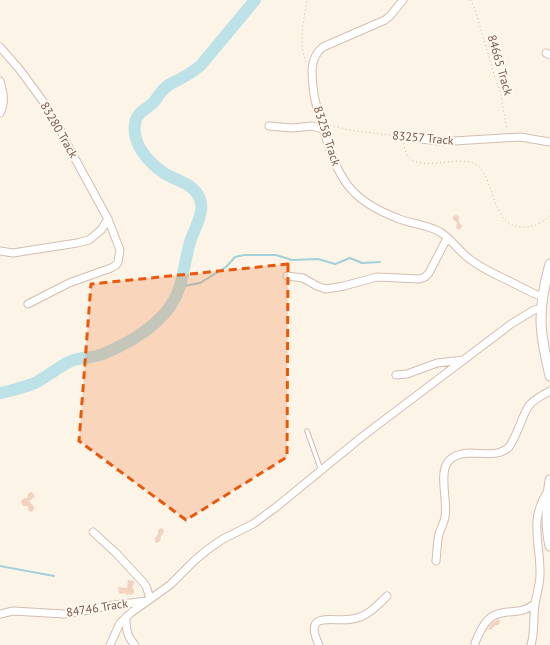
<svg xmlns="http://www.w3.org/2000/svg" width="550" height="645" font-family="'PT Sans',sans-serif">
	<style>
		.lines { fill: none; stroke-linecap: round; stroke-linejoin: round }
		.stream { stroke: #a2d1d9; stroke-width: 2 }
		.river { stroke: #bce2e7; stroke-width: 12 }
		.building { fill: #f3d3c0 }
		.service-casing { stroke: #d2beb0; stroke-width: 5.5 }
		.minor-casing { stroke: #d2beb0; stroke-width: 9 }
		.tertiary-casing { stroke: #d2beb0; stroke-width: 11 }
		.path { stroke: #d8b6a2; stroke-width: 1; stroke-dasharray: 1 3; stroke-linecap: butt }
		.service { stroke: #fff; stroke-width: 3.5 }
		.minor { stroke: #fff; stroke-width: 7 }
		.tertiary { stroke: #fff; stroke-width: 9 }
		.marked { fill: #e8590c; fill-opacity: 0.2; stroke: #e8590c; stroke-width: 3; stroke-dasharray: 8 5; stroke-linejoin: round }
		.labels { text-anchor: middle; stroke-width: 4; stroke-linejoin: round; paint-order: stroke }
		.street-label { font-size: 12px; fill: #785a4b; stroke: #fff8ef }
	</style>
	<rect width="100%" height="100%" fill="#fdf4e8"/>
	<g class="lines">
		<path class="stream" d="M179 287 200 283 226 267 235 257 244 255H276L292 260 318 259 335 264 350 258 362 263 380 262
			M0 566 54 576"/>
		<path class="river" d="M0 393C11 391 24 387 35 383 47 377 58 367 71 361 81 357 93 358 103 354 134 341 170 320 180 286 184 272 186 256 190 242 194 229 205 213 200 199 194 183 176 181 164 173 148 162 132 144 135 124 136 112 147 109 154 102 158 97 161 91 165 88 169 84 174 82 178 80 186 76 194 71 201 65L255 0"/>
	</g>
	<path class="building" d="M456 215 459 216V222L462 226 460 230 456 228 457 223 453 219V216Z
		M31 492 34 494 35 497 29 501 36 509 34 508 33 511 30 512 28 510V506H23L21 502 22 499 27 498 28 494Z
		M160 528 163 529 164 532 161 536 160 541 157 543 155 542V538L158 534V531Z
		M128 580 134 581V584L132 588 134 589V593L131 595 128 594 127 596 126 593 120 594 118 591 119 589 117 587 127 588Z
		M499 619 500 622 498 625H495L491 630 488 629 492 623Z"/>
	<g class="lines">
		<defs>
			<path id="service" d="M307 431 321 470"/>
			<path id="minor" d="M403 0 390 16 385 20 323 47C308 59 312 77 314 95 317 110 322 126 327 141 340 183 355 202 397 218 410 224 427 224 440 232 452 239 459 252 471 260 484 270 499 276 513 283 523 288 533 294 543 297
				M0 47 20 70 45 104 61 131 67 144 108 219 120 250 118 262 116 265 111 268 69 283 28 304
				M546 53 550 55
				M0 81C3 92 6 102 0 113
				M269 126 292 128 312 126 323 129
				M404 137 438 141H454L520 137 550 142
				M0 251 13 253 77 243 89 240 101 230 108 219
				M287 276 303 278 317 286 326 289 344 286 377 277 419 279 425 277 429 273 447 238
				M396 375 407 374 437 363 464 360
				M93 532 116 553 142 581 146 586 150 598
				M436 561C437 552 437 543 439 534 441 528 444 523 445 517 449 491 429 454 471 453 483 453 499 457 509 447 512 443 514 438 516 434 528 408 523 405 550 391
				M0 614 13 611 64 614 79 612 106 606 147 601
				M126 617C126 629 127 637 135 645
				M475 643C479 633 485 619 495 615 510 609 520 615 535 604
				M110 645 120 623 132 612 170 585 194 561 207 550 223 539 253 524 275 508 363 436 511 324 534 310 542 308
				M319 645C302 609 334 623 352 619 367 617 377 606 387 596
				M531 645C535 632 533 618 535 605 536 595 540 585 540 575 541 544 528 520 548 491"/>
			<path id="tertiary" d="M550 264C545 282 541 301 541 320 541 339 546 358 550 376
				M550 480C547 502 545 524 550 546"/>
		</defs>
		<use href="#service" class="service-casing"/>
		<use href="#minor" class="minor-casing"/>
		<use href="#tertiary" class="tertiary-casing"/>
		<path class="path" d="M470 0 474 6 479 23 495 78 500 90 507 130
			M306 62C298 42 304 20 307 0
			M330 125 349 130 397 136
			M404 143C406 182 458 150 478 166 496 182 491 227 523 227 534 227 543 223 550 215"/>
		<use href="#service" class="service"/>
		<use href="#minor" class="minor"/>
		<use href="#tertiary" class="tertiary"/>
	</g>
	<path class="marked" d="M288 264 287 457 186 520 79 441 91 284Z"/>
	<g class="labels">
		<g class="street-label">
			<text transform="translate(500 65) rotate(74)" y="4">84665 Track</text>
			<text transform="translate(59 130) rotate(60)" y="4">83280 Track</text>
			<text transform="translate(327 136) rotate(72)" y="4">83258 Track</text>
			<text transform="translate(423 138) rotate(5)" y="4">83257 Track</text>
			<text transform="translate(97 608) rotate(-9)" y="4">84746 Track</text>
		</g>
	</g>
</svg>
